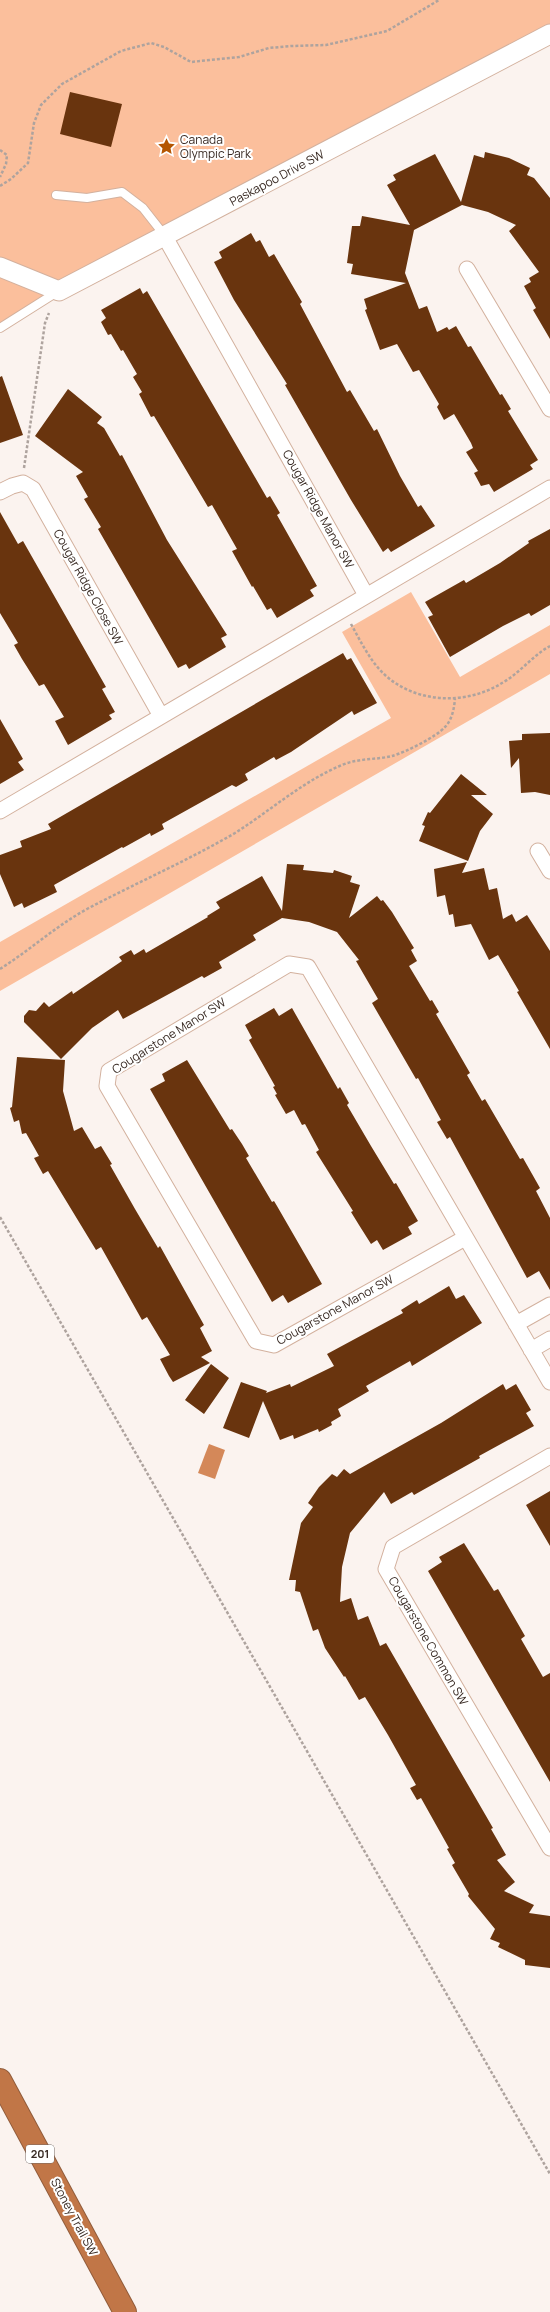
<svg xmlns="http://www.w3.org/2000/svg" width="550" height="2312" font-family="Manrope,sans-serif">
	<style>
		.green { fill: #fbbf9c }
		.water { fill: #d48859 }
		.building { fill: #69340e }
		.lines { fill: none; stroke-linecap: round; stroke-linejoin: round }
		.service-casing { stroke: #d3b19e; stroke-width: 10 }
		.minor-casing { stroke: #d3b19e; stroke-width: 17 }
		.tertiary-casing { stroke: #d3b19e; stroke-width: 21 }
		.motorway-casing { stroke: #915c3b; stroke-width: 24 }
		.path { stroke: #aea39e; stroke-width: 2.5; stroke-dasharray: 3 2; stroke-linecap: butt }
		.service { stroke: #fff; stroke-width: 8 }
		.minor { stroke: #fff; stroke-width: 15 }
		.tertiary { stroke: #fff; stroke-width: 19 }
		.motorway { stroke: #c17647; stroke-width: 22 }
		.labels { text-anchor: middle; stroke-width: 4; stroke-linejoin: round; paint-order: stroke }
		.shield { fill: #fff; stroke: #746b66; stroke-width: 1 }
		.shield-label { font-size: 11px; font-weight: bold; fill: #392b24 }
		.poi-label { font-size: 12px; fill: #392b24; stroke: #fff; text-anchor: start }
		.street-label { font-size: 12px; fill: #392b24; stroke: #fff }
	</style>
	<rect width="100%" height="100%" fill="#fbf3ef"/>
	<path class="green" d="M0 0H550V34L165 237 0 328Z
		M411 592 460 677 550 625V674L0 991V942L391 718 342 632Z"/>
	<path class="water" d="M209 1444 225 1450 215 1479 198 1473Z"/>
	<path class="building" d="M70 92 122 104 111 147 60 134Z
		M485 152 509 158 530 168 527 175 534 178 550 198V339L533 310 536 308 524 286 531 282 529 278 539 272 509 231 516 225 488 212 462 205 414 230 405 273 419 309 427 306 437 332 447 327 449 330 456 326 468 347 471 346 500 395 502 394 511 409 508 411 538 460 530 465 533 469 494 492 489 484 481 486 474 473 478 471 466 452 473 448 471 443 454 414 444 420 437 407 439 404 419 370 413 372 397 344 380 350 365 310 367 309 364 299 406 283 351 274 353 264 347 263 352 226H360L362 216 410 225 387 185 396 180 393 175 435 154 461 202 474 155 484 158Z
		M251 233 256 242 260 240 269 257 274 254 302 302 300 304 347 392 350 390 374 431 377 429 400 476 418 507 421 505 435 526 391 552 388 548 383 552 351 500 285 385 287 384 234 300 214 262 222 258 219 252Z
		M140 288 143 294 147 291 267 498 270 496 280 513 277 515 317 586 310 590 314 596 277 618 271 608 267 610 253 586 252 587 232 551 237 549 212 505 208 507 154 416 151 417 139 394 142 392 133 377 137 374 123 350 121 351 111 334 108 335 101 322 106 318 101 310Z
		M2 376 23 435 0 443V377Z
		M68 389 102 417 97 423 104 428 120 456 122 455 167 540 227 635 221 638 226 647 189 669 186 664 178 668 98 529 101 527 84 499 88 497 76 476 83 472 35 436Z
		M0 512 18 544 23 541 106 687 102 689 115 712 109 715 112 719 68 745 55 721 64 717 44 684 39 686 22 659 14 645 18 643 0 613Z
		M550 529V605L531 616 529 613 503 626 450 657 428 617 433 615 425 602 464 580 466 583 500 563 529 543 528 541Z
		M343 653 347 660 351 658 377 703 354 715 352 711 291 752 276 760 274 757 245 774 248 780 236 787 232 785 162 824 164 829 151 836 150 833 123 848 122 847 54 885 57 892 24 908 22 903 14 907 0 874V855L22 847 20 841 51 829 48 824Z
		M0 719 23 759 18 762 24 770 0 784Z
		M550 733V795L535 792 521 793 519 758 511 768 509 741 522 740V734Z
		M461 774 487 795H471L493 814 480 831 468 861 419 841 425 826 422 825 428 812 430 813Z
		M467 862 462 873 484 868 489 890 497 888 503 919 512 914 516 922 527 915 550 951V1049L517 992 519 991 498 955 489 960 471 924 455 927 453 914 449 915 445 895 437 897 434 869Z
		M287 864 304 865 303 870 333 873 334 870 352 876 350 882 360 885 349 918 377 896 381 901 383 900 392 912 414 948 411 950 417 961 409 966 430 1001 432 1000 439 1012 436 1014 470 1073 467 1075 482 1101 485 1099 520 1159 523 1158 540 1188 536 1191 550 1218V1290L539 1271 527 1278 450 1137 447 1139 437 1122 441 1120 418 1078 416 1079 372 1003 378 999 356 961 359 960 337 932 309 922 282 918 253 935 256 940 219 962 222 968 204 978 202 976 123 1019 118 1010 92 1028 61 1059 24 1022V1016L29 1010 36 1011 44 1002 49 1007 72 991 73 994 122 961 119 957 131 950 134 955 144 949 146 953 208 917 207 916 220 908 216 902 262 876 282 911Z
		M274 1008 279 1016 292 1008 338 1089 340 1087 349 1103 347 1105 371 1146 394 1184 396 1183 418 1221 408 1227 412 1234 383 1250 377 1240 371 1244 359 1225 351 1212 353 1211 316 1152 319 1150 305 1124 302 1125 294 1110 286 1114 275 1095 277 1094 273 1087 275 1086 249 1040 252 1038 245 1025Z
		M17 1057 65 1060 63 1091 74 1131 82 1127 95 1149 101 1146 112 1164 110 1165 135 1209 158 1248 160 1246 204 1325 200 1328 212 1351 201 1357 210 1363 173 1382 169 1376 160 1359 170 1355 147 1317 142 1320 101 1247 96 1250 48 1171 43 1174 34 1158 39 1156 26 1133 22 1134 19 1120 14 1122 10 1108 12 1107Z
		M187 1060 230 1130 232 1129 242 1144 249 1156 246 1158 272 1202 274 1201 277 1206 322 1284 288 1303 283 1295 272 1302 150 1089 165 1081 162 1074Z
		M449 1286 456 1299 464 1295 482 1323 412 1366 410 1361 366 1386 369 1391 338 1409 341 1416 331 1422 332 1425 319 1432 318 1429 294 1439 293 1435 280 1440 263 1401 249 1438 223 1428 241 1382 267 1391 266 1393 290 1384 291 1387 334 1366 327 1354 403 1313 401 1310 417 1300 419 1304Z
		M211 1364 229 1378 204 1414 185 1400Z
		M503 1384 506 1390 516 1384 531 1410 526 1413 534 1426 479 1456 480 1458 414 1495 412 1492 391 1504 384 1492 350 1533 342 1567 340 1602 351 1598 358 1620 368 1616 380 1646 386 1643 493 1828 491 1829 506 1855 497 1860 515 1882 504 1891 534 1905 529 1913 550 1916V1968L525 1965V1960L498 1947 500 1943 490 1939 495 1929 468 1896 469 1894 452 1865 455 1863 447 1849 449 1848 421 1798 417 1800 410 1788 416 1785 388 1735 365 1697 359 1700 345 1676 344 1677 325 1648 318 1629 313 1631 300 1592 295 1591 296 1580H289L301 1523 313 1507 308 1503 319 1487 332 1474 337 1477 344 1469 350 1474 441 1423Z
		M550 1491V1546L526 1505Z
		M464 1543 494 1591 498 1589 525 1636 521 1639 543 1677 550 1673V1782L428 1571 442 1562 439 1557Z"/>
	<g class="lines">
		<defs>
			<path id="service" d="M56 195 87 198 122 192 143 208 165 236
				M0 328 57 292"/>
			<path id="minor" d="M165 237 366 595
				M467 269 550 409
				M0 492 12 486 23 483 33 489 161 716
				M0 811 550 488
				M538 851 550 871
				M465 1238 274 1345 256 1341 107 1086 109 1071 289 964 308 967 550 1382
				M516 1324 550 1305
				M531 1350 550 1339
				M550 1456 393 1547 386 1569 550 1848"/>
			<path id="tertiary" d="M0 267 59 291 550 34"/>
			<path id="motorway" d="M0 2080 125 2312"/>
		</defs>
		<use href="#service" class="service-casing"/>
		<use href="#minor" class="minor-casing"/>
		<use href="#tertiary" class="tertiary-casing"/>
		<use href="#motorway" class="motorway-casing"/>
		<path class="path" d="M0 150 7 155 6 164 0 177
			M0 186 11 179 28 163 34 123 41 105 62 84 121 51 151 43 164 47 191 62 239 57 269 48 291 46 326 45 387 31 439 0
			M24 468 45 323 49 313
			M351 624C361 642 370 661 385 675 417 704 467 705 502 683 520 673 532 656 550 646
			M0 969C30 950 56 926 87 909 136 883 187 861 235 833 270 811 303 781 342 765 358 758 376 760 392 756 406 752 436 737 445 727 452 720 454 709 455 699
			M0 1217 550 2174"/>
		<use href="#service" class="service"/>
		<use href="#minor" class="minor"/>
		<use href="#tertiary" class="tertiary"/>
		<use href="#motorway" class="motorway"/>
	</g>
	<defs>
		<symbol id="sight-bare" viewBox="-9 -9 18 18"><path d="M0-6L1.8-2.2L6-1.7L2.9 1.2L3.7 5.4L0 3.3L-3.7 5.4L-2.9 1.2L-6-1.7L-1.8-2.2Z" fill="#b45602" stroke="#fff" stroke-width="2.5" paint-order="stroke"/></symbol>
	</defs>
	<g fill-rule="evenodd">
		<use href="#sight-bare" x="154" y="134" width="25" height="25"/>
	</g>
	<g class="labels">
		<rect class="shield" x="26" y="2145" width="28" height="18" rx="3"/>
		<g class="shield-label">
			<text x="40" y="2158">201</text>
		</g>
		<g class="poi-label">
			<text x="180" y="144">Canada<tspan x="180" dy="14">Olympic Park</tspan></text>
		</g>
		<g class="street-label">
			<text transform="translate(277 178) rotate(-28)" y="4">Paskapoo Drive SW</text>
			<text transform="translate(318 509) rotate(61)" y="4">Cougar Ridge Manor SW</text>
			<text transform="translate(88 587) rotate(61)" y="4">Cougar Ridge Close SW</text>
			<text transform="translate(169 1036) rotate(-32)" y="4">Cougarstone Manor SW</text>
			<text transform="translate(335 1310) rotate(-29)" y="4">Cougarstone Manor SW</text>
			<text transform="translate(428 1641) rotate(60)" y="4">Cougarstone Common SW</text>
			<text transform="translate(74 2217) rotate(62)" y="4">Stoney Trail SW</text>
		</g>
	</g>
</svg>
